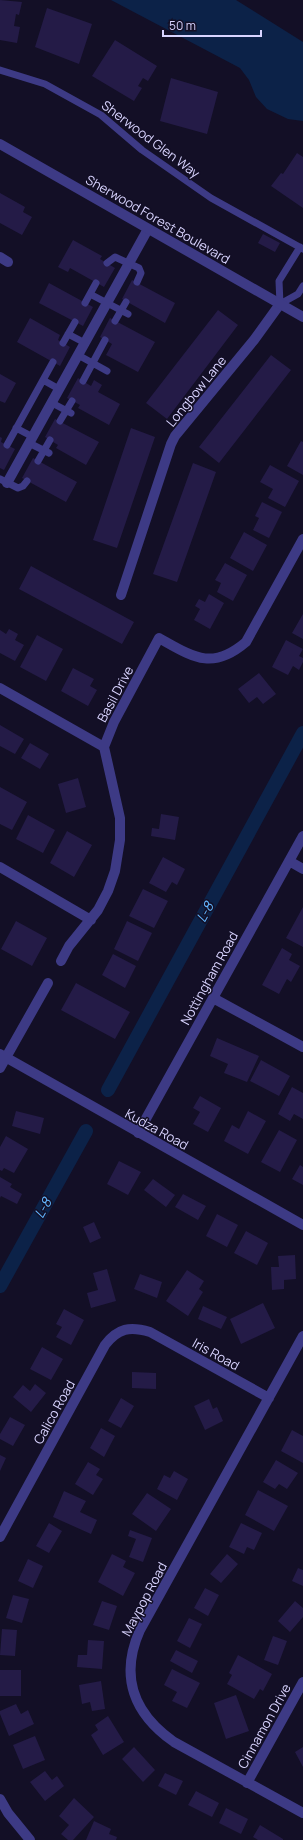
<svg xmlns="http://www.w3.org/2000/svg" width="303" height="1840" font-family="Manrope,sans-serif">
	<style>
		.water { fill: #0c2248 }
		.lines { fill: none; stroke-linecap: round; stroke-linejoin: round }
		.canal { stroke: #0c2248; stroke-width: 14 }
		.building { fill: #241b47 }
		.service { stroke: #3d3a85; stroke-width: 7 }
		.minor { stroke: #3d3a85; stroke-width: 10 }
		.tertiary { stroke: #3d3a85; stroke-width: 10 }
		.labels { text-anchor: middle; stroke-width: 3; stroke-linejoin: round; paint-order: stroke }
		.street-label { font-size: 13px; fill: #d9d4ff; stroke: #130f26 }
		.water-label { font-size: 14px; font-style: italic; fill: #62b6ff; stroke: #130f26 }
	</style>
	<rect width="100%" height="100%" fill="#130f26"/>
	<path class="water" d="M111 0H236L303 42V121L288 119 267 109 256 97 249 80 240 68Z"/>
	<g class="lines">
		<path class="canal" d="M108 1090 303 733
			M0 1286 86 1131"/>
	</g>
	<path class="building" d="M0 0 22 2 19 15 16 14 14 26 20 27 17 43 0 40Z
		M47 8 92 24 79 64 35 47Z
		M115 40 157 66 148 81 143 78 138 86 142 88 134 101 92 76Z
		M171 78 218 92 207 134 160 121Z
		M297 153 303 157V208L271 186 281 173 283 174Z
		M0 193 25 207 23 212 32 217 22 235 0 223Z
		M263 234 280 243 275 252 258 243Z
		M73 240 102 256 100 259 115 268 104 287 70 268 68 272 58 267Z
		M132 280 175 303 165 323 122 299Z
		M49 283 93 307 83 326 39 303Z
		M218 310 238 325 167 419 146 403Z
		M30 318 60 335 58 340 70 347 60 366 17 342Z
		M110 318 155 342 138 372 106 355 112 344 100 337Z
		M271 355 291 370 219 463 199 447Z
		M0 374 16 383 5 403 0 401Z
		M78 378 91 386 94 380 102 385 98 392 120 404 109 425 78 408 80 405 67 398Z
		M55 419 99 442 86 465 56 448 58 445 45 437Z
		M131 428 155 437 117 548 93 540Z
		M0 437 2 438 1 442 15 449 4 470 0 468Z
		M301 441 303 442V475L287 466Z
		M33 458 77 482 66 502 22 478Z
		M193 463 216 472 177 582 153 574Z
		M270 465 299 481 285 507 268 498 273 489 260 482Z
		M262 502 282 512 269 538 253 530 259 518 255 516Z
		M244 532 267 545 253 571 230 558Z
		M225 563 247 575 233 601 217 592 221 583 215 580Z
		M31 566 134 622 122 644 19 589Z
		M209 594 224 603 210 629 194 620 200 609 195 606 199 599 205 602Z
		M303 614V639L292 633Z
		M9 629 18 634 15 640 24 645 15 661 0 653V630L6 634Z
		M37 635 63 649 46 681 20 667Z
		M286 640 303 649 299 656 303 658V662L299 670 293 666 288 675 272 667Z
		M73 668 94 679 90 686 97 690 88 706 61 691Z
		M259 673 276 694 263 704 257 697 249 703 238 689Z
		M0 725 24 739 15 754 0 746Z
		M30 743 49 754 40 769 21 758Z
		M78 778 86 807 66 813 58 784Z
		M0 787 27 802 12 830 0 824Z
		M161 814 179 817 175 840 151 836 152 828 159 829Z
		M28 815 55 830 43 853 16 839Z
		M67 831 92 845 74 877 50 863Z
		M163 857 185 869 177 885 172 882 166 892 149 883Z
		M143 889 168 901 154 928 129 916Z
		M303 907V947L286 938Z
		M16 921 47 938 32 966 1 949Z
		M127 921 152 933 138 961 114 949Z
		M282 948 292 954 289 960 300 966 291 982 287 979 279 994 262 985Z
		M113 954 136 966 125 988 102 975Z
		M76 983 130 1012 115 1039 61 1010Z
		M217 1038 259 1056 247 1082 224 1073 228 1064 210 1056Z
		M261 1060 290 1076 279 1096 250 1081Z
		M292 1087 303 1093V1119L294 1114 290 1121 278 1114Z
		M200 1096 221 1108 208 1132 193 1124 200 1112 193 1108Z
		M16 1111 44 1118 40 1134 12 1126Z
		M248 1111 266 1121 248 1154 224 1141 232 1125 239 1129Z
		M279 1130 297 1140 280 1172 261 1162Z
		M6 1136 28 1149 14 1173 4 1168 2 1171 0 1170V1147Z
		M119 1161 141 1172 128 1195 107 1184Z
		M300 1165 303 1167V1185L292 1179Z
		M0 1177 12 1184 10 1187 22 1194 17 1204 1 1196 0 1198Z
		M153 1179 175 1195 166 1207 144 1190Z
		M183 1194 206 1206 198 1220 175 1207Z
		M217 1214 238 1225 227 1247 206 1236Z
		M94 1222 101 1238 90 1243 83 1227Z
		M246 1231 268 1243 257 1265 234 1253Z
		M295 1255 296 1279 284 1280V1289L272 1290 271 1267H279L278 1256Z
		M107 1269 116 1301 91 1308 87 1293 98 1290 93 1273Z
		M187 1270 204 1281 199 1289 203 1292 188 1316 166 1301Z
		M140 1274 162 1282 157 1298 134 1289Z
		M263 1303 275 1328 241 1344 230 1319Z
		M203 1306 227 1317 221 1329 198 1319Z
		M64 1309 84 1320 71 1345 56 1337 62 1327 56 1324Z
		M42 1347 63 1359 51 1380 30 1369Z
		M132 1372 156 1373V1389L132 1388Z
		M35 1384 46 1393 31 1412 13 1397 23 1385 30 1391Z
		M121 1398 134 1406 121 1428 108 1421Z
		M209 1399 213 1409 217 1407 223 1421 205 1430 194 1406Z
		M10 1417 25 1425 13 1446 0 1439V1434Z
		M101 1428 115 1436 104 1457 90 1448Z
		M292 1430 303 1436V1463L281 1451Z
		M0 1455 6 1458 0 1471Z
		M276 1460 298 1473 287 1489 279 1484 275 1489 263 1482Z
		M88 1462 100 1469 96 1475 103 1479 93 1495 75 1484Z
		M174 1471 188 1479 177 1500 157 1489 164 1475 170 1478Z
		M258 1490 288 1506 274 1531 245 1515Z
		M64 1491 86 1501 80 1512 97 1520 91 1534 53 1517Z
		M147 1493 171 1509 156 1531 132 1514Z
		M49 1523 62 1531 49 1553 36 1546Z
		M241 1523 262 1533 254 1550 247 1547 244 1554 229 1547Z
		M130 1530 152 1538 143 1562 129 1557 136 1539 128 1536Z
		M112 1554 126 1561 123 1567 135 1573 123 1596 98 1582Z
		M227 1554 238 1564 221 1583 210 1574Z
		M28 1559 43 1566 33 1588 18 1581Z
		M298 1568 303 1570V1586L292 1581Z
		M205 1588 219 1595 208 1616 194 1608Z
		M13 1595 29 1599 22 1623 6 1618Z
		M102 1601 117 1606 109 1630 93 1625Z
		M295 1601 303 1608V1617L290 1632 278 1621Z
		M189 1618 202 1624 190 1648 177 1641Z
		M2 1629 17 1630 15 1656 0 1655Z
		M273 1636 287 1641 278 1665 264 1660Z
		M88 1640 104 1641 102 1669 77 1667 78 1655H87Z
		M176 1650 198 1661 192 1673 170 1661Z
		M238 1655 272 1674 263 1691 260 1689 254 1699 227 1684 232 1675 229 1673Z
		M172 1669 200 1683 187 1708 172 1701 177 1692 164 1685Z
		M0 1670H21V1696H0Z
		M101 1681 105 1709 92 1711 90 1702 82 1704 79 1685Z
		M236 1695 249 1731 226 1739 214 1703Z
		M16 1704 21 1714 28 1710 34 1724 9 1736 0 1714V1711Z
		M108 1716 124 1742 103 1755 91 1735 98 1730 95 1725Z
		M35 1736 45 1760 23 1769 13 1745Z
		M134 1747 155 1770 143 1782 122 1759Z
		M303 1747V1767L295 1752Z
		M45 1771 52 1780 57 1776 64 1786 45 1801 30 1782Z
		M165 1773 183 1781 176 1795 158 1786Z
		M196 1791 219 1803 212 1817 188 1805Z
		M74 1798 94 1817 73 1840H68L61 1834 69 1825 59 1816Z
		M226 1808 248 1819 241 1834 219 1823Z
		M94 1821 111 1829 109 1834 117 1837 116 1840H86Z
		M260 1825 283 1839V1840H258L253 1837Z"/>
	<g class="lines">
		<path class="service" d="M0 70 45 84 101 115 142 150 211 198 303 249
			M300 247 279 281 280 304 298 294 303 286
			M107 263 115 257 139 268 141 273 137 282
			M90 294 128 314
			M85 303 96 283
			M115 321 126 302
			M68 334 85 343
			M63 343 75 322
			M78 355 107 371
			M43 380 59 389
			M83 381 105 340
			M52 403 71 413
			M60 421 72 401
			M16 428 33 437
			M29 443 49 453
			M7 445 53 362
			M38 461 50 440
			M0 479 18 488 23 486 27 481"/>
		<path class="minor" d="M0 257 8 262
			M7 483 148 229
			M121 595 171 444 175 436 254 340 280 304
			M0 688 104 747
			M289 861 303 869
			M0 867 91 920
			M61 961 69 946 98 910 108 891 115 871 120 840V818L104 747 114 722 159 638C193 657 212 671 246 642L303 539
			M213 998 303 1047
			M0 1054 303 1225
			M0 1068 48 983
			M138 1133 303 836
			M303 1336 140 1630C119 1677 134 1714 174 1742L303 1813
			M0 1537 105 1345C118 1328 130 1326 150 1332L269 1398
			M247 1783 303 1682
			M0 1799 8 1813 30 1840"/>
		<path class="tertiary" d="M0 144 303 317"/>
	</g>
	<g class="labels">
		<g class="street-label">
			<text transform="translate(151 139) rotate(37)" y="5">Sherwood Glen Way</text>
			<text transform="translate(158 219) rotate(30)" y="5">Sherwood Forest Boulevard</text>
			<text transform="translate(196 391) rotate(-51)" y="5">Longbow Lane</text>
			<text transform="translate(115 694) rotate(-62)" y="5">Basil Drive</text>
			<text transform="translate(209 978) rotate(-61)" y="5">Nottingham Road</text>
			<text transform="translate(157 1129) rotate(29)" y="5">Kudza Road</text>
			<text transform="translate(216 1354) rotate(29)" y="5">Iris Road</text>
			<text transform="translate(54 1412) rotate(-61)" y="5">Calico Road</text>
			<text transform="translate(144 1599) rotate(-62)" y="5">Maypop Road</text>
			<text transform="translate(264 1726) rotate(-61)" y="5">Cinnamon Drive</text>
		</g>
		<g class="water-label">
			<text transform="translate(205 912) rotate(-61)" y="5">L-8</text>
			<text transform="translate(43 1208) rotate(-61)" y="5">L-8</text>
		</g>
	</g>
	<path d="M163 30v6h98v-6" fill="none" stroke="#d9d4ff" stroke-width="2"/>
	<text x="169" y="30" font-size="12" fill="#d9d4ff" stroke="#130f26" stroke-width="3" paint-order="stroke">50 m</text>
</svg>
